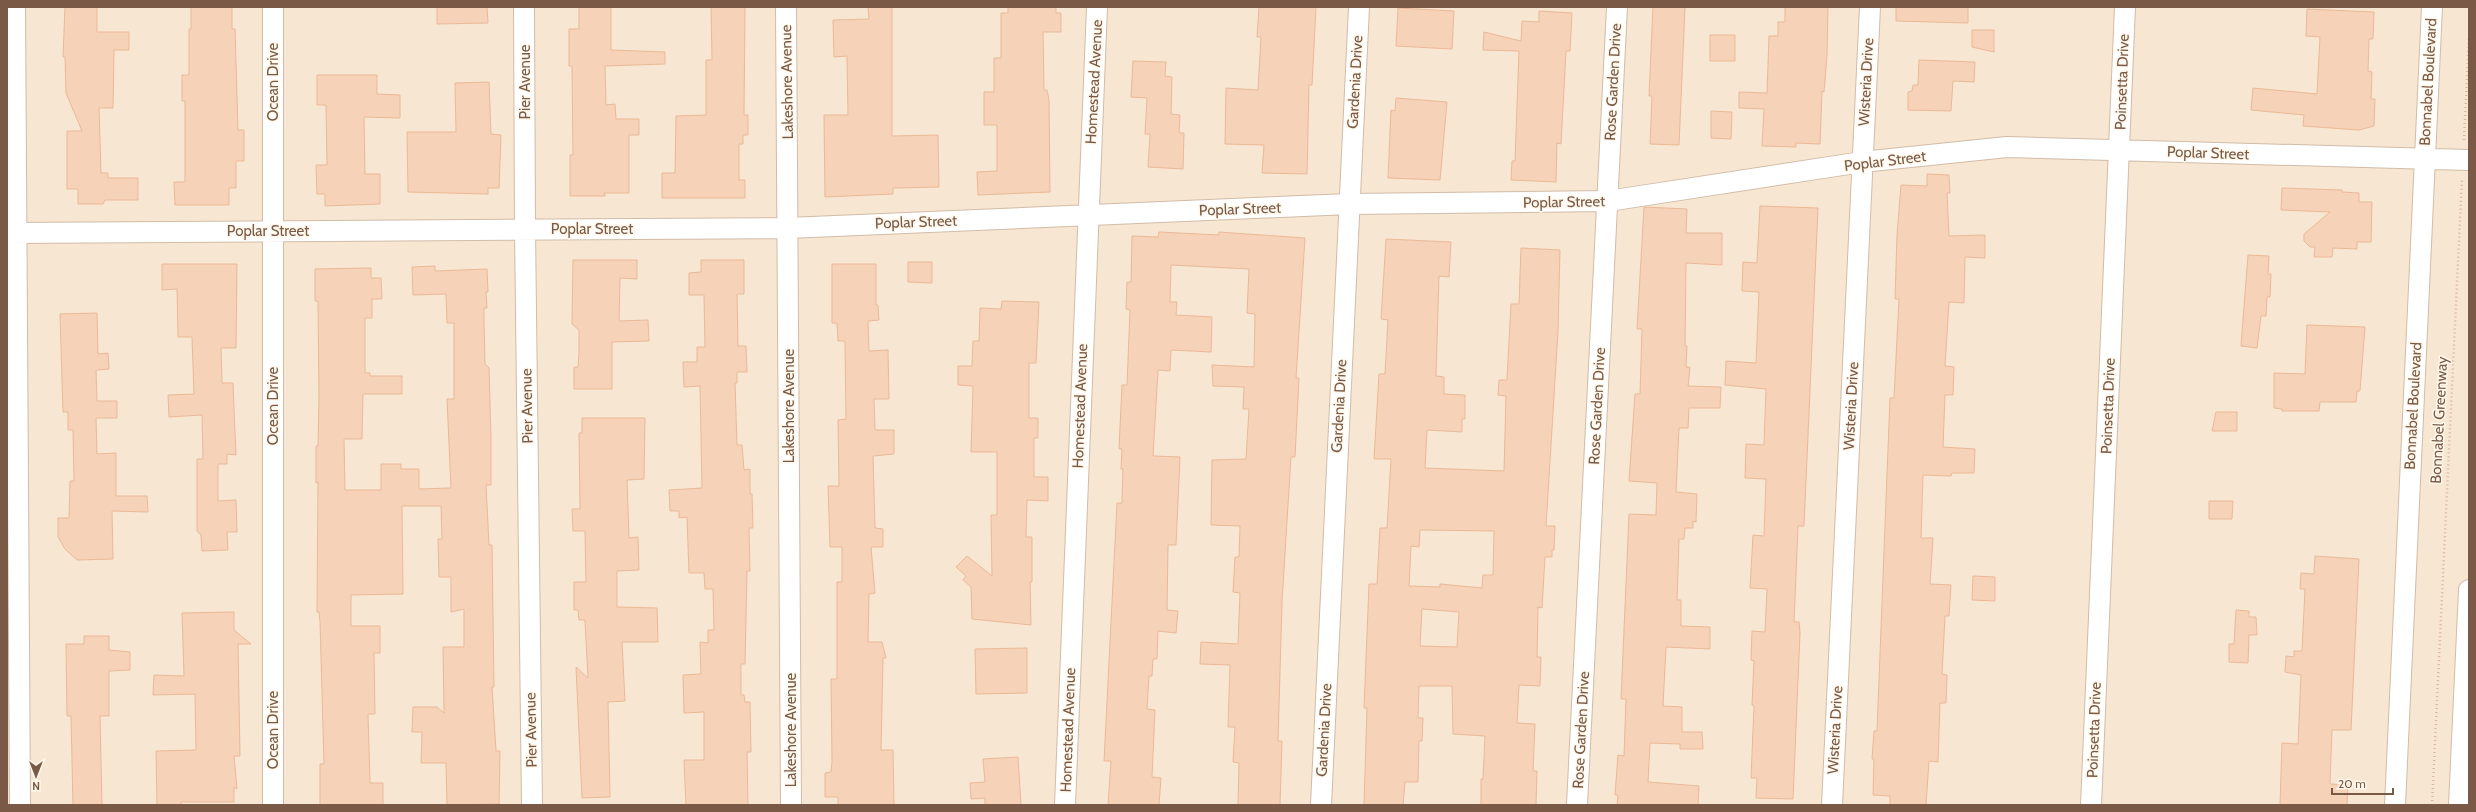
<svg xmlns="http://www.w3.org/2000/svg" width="2476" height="812" font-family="Cabin,sans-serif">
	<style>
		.residential { fill: #f7e6d1 }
		.building { fill: #f6d2b9; stroke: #ebb997; fill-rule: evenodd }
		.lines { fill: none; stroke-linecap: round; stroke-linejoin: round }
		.minor-casing { stroke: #d1bca8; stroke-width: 22 }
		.path { stroke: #dcb59b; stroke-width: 2.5; stroke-dasharray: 1 3; stroke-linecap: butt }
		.minor { stroke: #fff; stroke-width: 20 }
		.labels { text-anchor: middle; stroke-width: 3; stroke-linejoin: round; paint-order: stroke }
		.street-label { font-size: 15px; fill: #7a5a46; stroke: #fff8ec }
	</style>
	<rect width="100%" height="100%" fill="#fef4e4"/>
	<path class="residential" d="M7 7H2469V805H7Z"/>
	<path class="building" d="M65 7H97V32H129V50H114L113 108H99L101 173H108V178H138V200H105L103 204H78V189H67V131H82L66 93 65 57H63Z
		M191 7H232V29H235L238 130H244V161H236V188H229V205H175L174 182H185V101H182V75H189V29H191Z
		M437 7H487L488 23 437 24Z
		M579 7H611V50L665 52V64L605 66 606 105 615 104 616 119H639V135H629V193H604L605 196H570V155H573L572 66H569V29H579Z
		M711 7H745L744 115H748V135H743V144H739V180H745V198H662V173H675L676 116 706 115V60H712Z
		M868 7H892V136L938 135 939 187 893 188V194L825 197 824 115H848L847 56 834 57 833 20 869 19Z
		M1008 7H1056V13H1061V32H1043L1044 90H1047L1049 100 1050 192 978 195 977 172 997 171V125H984V92H994V58H1001V13H1008Z
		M1259 7H1316L1312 85H1309L1307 174 1262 173 1264 145 1225 144 1226 88 1258 90 1261 37H1257Z
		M1653 7H1685L1679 145 1650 144 1652 96H1649Z
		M1785 7H1828L1827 55 1824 92 1822 91 1820 144 1796 143V147L1762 146 1764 109 1739 108V92L1767 93 1769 36H1778V22H1785Z
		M1896 7H1968V23L1896 21Z
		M1398 8 1454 11 1452 49 1396 46Z
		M2307 9 2374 12 2373 39H2369L2368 71 2372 72 2371 99H2375L2374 126 2359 130 2303 126 2304 115 2251 110 2253 88 2317 94 2320 37 2306 36Z
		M1539 11 1572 13 1570 51H1566L1561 144 1557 143 1556 182 1511 180 1512 161H1515L1519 51 1483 50 1484 32 1521 41 1522 21 1539 22Z
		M1972 30H1994V52L1972 47Z
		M1710 35H1735V61H1710Z
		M1919 60 1975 62 1974 82 1953 81 1951 111 1908 110V92L1912 91 1913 85H1918Z
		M1133 61 1166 62 1165 76 1172 77 1171 114 1180 115 1179 133H1184L1183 169 1148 167 1150 134H1145L1147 98 1131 97Z
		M317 75H377V94L400 95V118L364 117 365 174H380V204L325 206V194H317L316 165H327L326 105H317Z
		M489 82 491 134 501 135 499 188H488V194L408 192 407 132H456L455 83Z
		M1396 98 1447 102 1440 180 1388 178 1391 110 1395 111Z
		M1711 111 1732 112 1731 139 1711 138Z
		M1927 174 1949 175 1950 193H1947L1949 236 1985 235V258L1965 257 1964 303 1949 302 1945 366 1954 367 1953 395H1945L1943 447 1975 449 1974 473H1952L1951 476 1923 475 1921 538H1933L1930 584 1951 585 1949 616H1945L1942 674 1947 675 1946 703H1940L1938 762 1929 761 1926 805H1890V796L1873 795 1874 759H1872L1874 731H1877L1890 398H1894L1899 299H1895L1897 235 1901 185 1927 186Z
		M2282 188 2342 190V192L2359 193V202H2372L2371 242H2357V249L2333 248 2332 257H2314L2315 247H2310L2304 241V234L2330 212 2281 210Z
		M1760 206 1818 208 1804 526H1798L1794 622H1799L1800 633 1793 799 1756 798 1757 778H1751L1754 706 1752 705 1754 661 1751 660 1752 631 1765 632 1767 589 1750 588 1753 535 1764 536 1766 479 1745 478 1746 444 1764 445 1766 389 1725 385 1726 361 1756 363 1759 292 1742 291 1743 262 1757 263Z
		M1644 207 1687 209 1686 233H1722V265L1686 263 1685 346H1687L1686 367H1690L1688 386 1721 387 1720 408H1689L1688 428H1679L1676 492 1697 494 1696 522 1693 521V528H1685L1684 539H1679L1677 600H1681V626L1710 627V649L1666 647 1663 706 1682 707V732H1702L1703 749H1680V744L1650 743 1648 782 1699 786 1698 805H1617L1618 795H1615L1618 755 1624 756 1626 699H1621L1629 514 1656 515 1657 483 1629 481 1635 394H1640L1642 329H1637Z
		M1159 232 1219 235V232L1305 238 1296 378H1299L1295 457H1291L1282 602 1278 741H1282L1280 805H1238L1239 763 1233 762 1235 727H1228L1230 665 1200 664 1201 642 1238 644 1240 593 1233 592 1235 557H1239L1240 526 1211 525 1212 460 1246 459 1249 409H1243L1244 387 1213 386 1212 365 1254 367 1255 314 1247 313 1249 269 1171 265 1170 302H1177L1176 315 1212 317 1211 352 1171 350 1170 371 1158 370 1153 456 1180 457 1176 545H1168L1167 610 1178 611 1176 633 1158 631 1157 659H1153L1152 676H1149L1147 709 1155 710 1152 777 1161 778 1159 805H1108L1111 761H1104L1117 503H1122L1123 469H1121L1122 449H1119L1122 385H1127L1130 310 1126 309 1127 282H1131L1132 236 1158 237Z
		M1386 239 1451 242 1449 277 1439 276 1436 376 1444 377V394L1465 395V419H1462V432L1427 430 1425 468 1504 471 1506 396 1498 395 1499 380H1507L1511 304H1519L1521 248 1560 250 1558 331 1546 526H1555L1554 550H1552V557H1545L1542 608 1538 607 1537 657H1541L1540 686 1519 685 1517 723 1535 724 1533 771H1537L1536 805H1481V779H1483L1485 736 1453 734 1452 686H1419L1418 718H1423L1422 741H1419L1418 782H1405L1403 805H1364L1367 708H1364L1369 584H1377L1380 528H1387L1391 459H1374L1379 374H1385L1388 320 1381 319ZM1420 530 1494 531 1493 575H1483L1482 588 1440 584V587L1409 586 1411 546 1419 547ZM1422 609 1459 612 1457 647 1420 646Z
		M2248 255 2269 256 2268 274H2271L2270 297H2267L2266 316H2261L2257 348 2241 346Z
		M573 260H637V279L620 278 619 321 648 320 649 341 612 342V389H574V367H578L579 353V330L572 324Z
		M701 260H744V294H737L738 346H746L747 372H737V383H735L737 445H742L744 470 750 469V494H752L753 528H749L750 571H747L745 664H741V695H744L745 702H750L751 752H747L748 805H686L684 760H704V712L684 713 683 675 701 674 700 642 708 643V630H714L713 589H705L704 573H689L687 517 679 518V511H670L669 490 702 488 700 386 684 387 683 362H697V347H705L704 295H689V273L701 272Z
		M908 262H932V283L908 282Z
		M162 264H237L236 348H221L222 383H233L235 433 236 455 227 454V464H218V501L236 500 237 532H227L228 550 202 551 201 535 197 531V459H203L202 415 169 417 168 395 194 394 192 337H178L177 289 162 290Z
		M832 264H876V305H878L879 320 868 321 869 351 888 350 889 399H874L875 430H894V454L873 456 875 528 883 529V547H871L875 593 869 594 868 642H882L886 658H883L881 750H893L894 805H838V797H825V773L831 772 832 761 831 679H837V582H842V547H830L828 486H839L838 420 846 419 845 341H838L837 323H832Z
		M435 266V271L487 269 488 292H486L487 308H484V321L485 364 489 368 491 438V485H486L489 545H492L494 687H492L496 751H500L499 804 447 805 446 763H421L422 732H412L413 707H437L444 713 443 647H464V609L451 612V577H439L438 539H442L441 506H402L403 594 351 595V626H380V653H374L375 714H368L370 783H383V805H320V764H324L320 622 319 612H317L318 482 316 483V446H318L319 398 318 301H315V269L371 268V278H381L382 299H372V318H365V373H370V376H402V394H363L362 439H344L345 490H381V464H401V469H419V489L451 488 447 399H454V323H447L446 294 413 295 412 267Z
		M1002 301 1039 302 1036 363H1029V418H1038V438H1034V477H1048V501L1027 500 1026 537H1032V582H1030L1031 625 972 619 971 587 963 580 966 576 956 567 967 556 992 576 991 515H997V452H971L973 386 958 385V366H972L973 341H979L980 308 1001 309Z
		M97 313 98 354 108 353 109 369 96 370 97 401H117V418H96L97 454 116 453V496H147L148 512 112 511 113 559 77 560 65 549 58 537V518H69L70 481H74L73 430H68V412H63L60 314Z
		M2307 325 2365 327 2360 391H2357L2356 402H2320L2319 411H2282V409L2274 408V373L2305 374Z
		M2216 412H2237V431H2212Z
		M582 418H645L644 479 627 480 629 538 638 537 639 570 617 571V607L657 608 658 642H622L625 701 608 702 610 797 582 798 576 667 588 678 585 620H579L578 610H574V582H586L585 531H573L572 509H580L579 433H582Z
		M2209 501H2233L2232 519H2209Z
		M2315 556 2359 559 2351 730H2332L2330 784 2348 785 2347 805H2280L2282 743 2298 744 2301 675 2285 672 2286 656 2294 657V651H2302L2305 589H2300L2301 573 2314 574Z
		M1973 576 1995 577V601L1972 600Z
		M2236 610 2249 611V617H2256L2257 635H2249L2248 663 2229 662V644H2234Z
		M234 612V630L251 644H238L240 756H234L237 789 234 787V802H181V805H157L156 751 196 750 195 694 153 695 154 675 184 676 182 613Z
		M84 636H109V650L130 652V670L109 671V716H100L102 805H73L71 716H67L66 644H84Z
		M1027 648V693L976 694 975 649Z
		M1018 757 1021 805H985V798L971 799 970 783 985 782 983 759Z"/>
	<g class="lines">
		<defs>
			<path id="minor" d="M15 7 20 805
				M273 7V805
				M524 7 525 230 532 805
				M786 7 791 805
				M7 233 788 228 1349 204 1608 201 1862 162 2007 147 2469 160
				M1065 805 1097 7
				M1321 805 1359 7
				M1577 805 1617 7
				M1832 805 1870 7
				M2091 805 2125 7
				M2395 805 2432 7
				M2459 805 2469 590"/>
		</defs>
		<use href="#minor" class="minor-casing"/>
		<path class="path" d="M2464 140 2469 37
			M2432 805 2462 179"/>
		<use href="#minor" class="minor"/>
	</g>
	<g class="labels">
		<g class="street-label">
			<text transform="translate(273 82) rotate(-90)" y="5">Ocean Drive</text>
			<text transform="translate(525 82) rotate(-90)" y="5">Pier Avenue</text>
			<text transform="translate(787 82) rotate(-91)" y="5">Lakeshore Avenue</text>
			<text transform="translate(1094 82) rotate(-87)" y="5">Homestead Avenue</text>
			<text transform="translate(1355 82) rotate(-87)" y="5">Gardenia Drive</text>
			<text transform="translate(1613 82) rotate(-87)" y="5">Rose Garden Drive</text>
			<text transform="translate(1866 82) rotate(-87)" y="5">Wisteria Drive</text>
			<text transform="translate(2122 82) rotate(-88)" y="5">Poinsetta Drive</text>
			<text transform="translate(2428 82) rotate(-87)" y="5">Bonnabel Boulevard</text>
			<text transform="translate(2208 153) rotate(2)" y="5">Poplar Street</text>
			<text transform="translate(1885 161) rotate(-7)" y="5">Poplar Street</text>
			<text transform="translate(1564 202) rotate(-1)" y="5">Poplar Street</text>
			<text transform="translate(1240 209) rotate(-2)" y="5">Poplar Street</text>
			<text transform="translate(916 222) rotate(-2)" y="5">Poplar Street</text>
			<text x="592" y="234">Poplar Street</text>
			<text x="268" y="236">Poplar Street</text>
			<text transform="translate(273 406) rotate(-90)" y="5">Ocean Drive</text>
			<text transform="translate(527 406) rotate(-91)" y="5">Pier Avenue</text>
			<text transform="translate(789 406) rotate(-90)" y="5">Lakeshore Avenue</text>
			<text transform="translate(1080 406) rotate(-88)" y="5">Homestead Avenue</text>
			<text transform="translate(1339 406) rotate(-87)" y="5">Gardenia Drive</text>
			<text transform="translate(1597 406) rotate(-87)" y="5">Rose Garden Drive</text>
			<text transform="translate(1851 406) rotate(-87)" y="5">Wisteria Drive</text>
			<text transform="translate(2108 406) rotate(-88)" y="5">Poinsetta Drive</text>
			<text transform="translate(2413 406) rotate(-87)" y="5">Bonnabel Boulevard</text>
			<text transform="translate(2439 420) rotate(-87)" y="5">Bonnabel Greenway</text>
			<text transform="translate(273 730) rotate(-90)" y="5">Ocean Drive</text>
			<text transform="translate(531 730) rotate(-91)" y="5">Pier Avenue</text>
			<text transform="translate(791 730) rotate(-90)" y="5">Lakeshore Avenue</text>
			<text transform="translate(1068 730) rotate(-88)" y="5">Homestead Avenue</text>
			<text transform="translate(1324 730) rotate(-87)" y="5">Gardenia Drive</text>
			<text transform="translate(1581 730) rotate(-87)" y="5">Rose Garden Drive</text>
			<text transform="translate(1835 730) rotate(-87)" y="5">Wisteria Drive</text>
			<text transform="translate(2094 730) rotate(-88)" y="5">Poinsetta Drive</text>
		</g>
	</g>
	<rect width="2476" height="812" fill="none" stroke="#7a5a46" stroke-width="16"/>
	<g transform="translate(36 776) rotate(180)" stroke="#fff8ec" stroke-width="3" paint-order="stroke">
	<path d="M0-3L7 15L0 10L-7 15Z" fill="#7a5a46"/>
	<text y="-6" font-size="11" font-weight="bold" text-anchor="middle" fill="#7a5a46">N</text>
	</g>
	<path d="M2332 788v6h61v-6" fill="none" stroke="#7a5a46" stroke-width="2"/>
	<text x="2338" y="788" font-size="12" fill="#7a5a46" stroke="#fff8ec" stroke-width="3" paint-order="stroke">20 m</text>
</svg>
